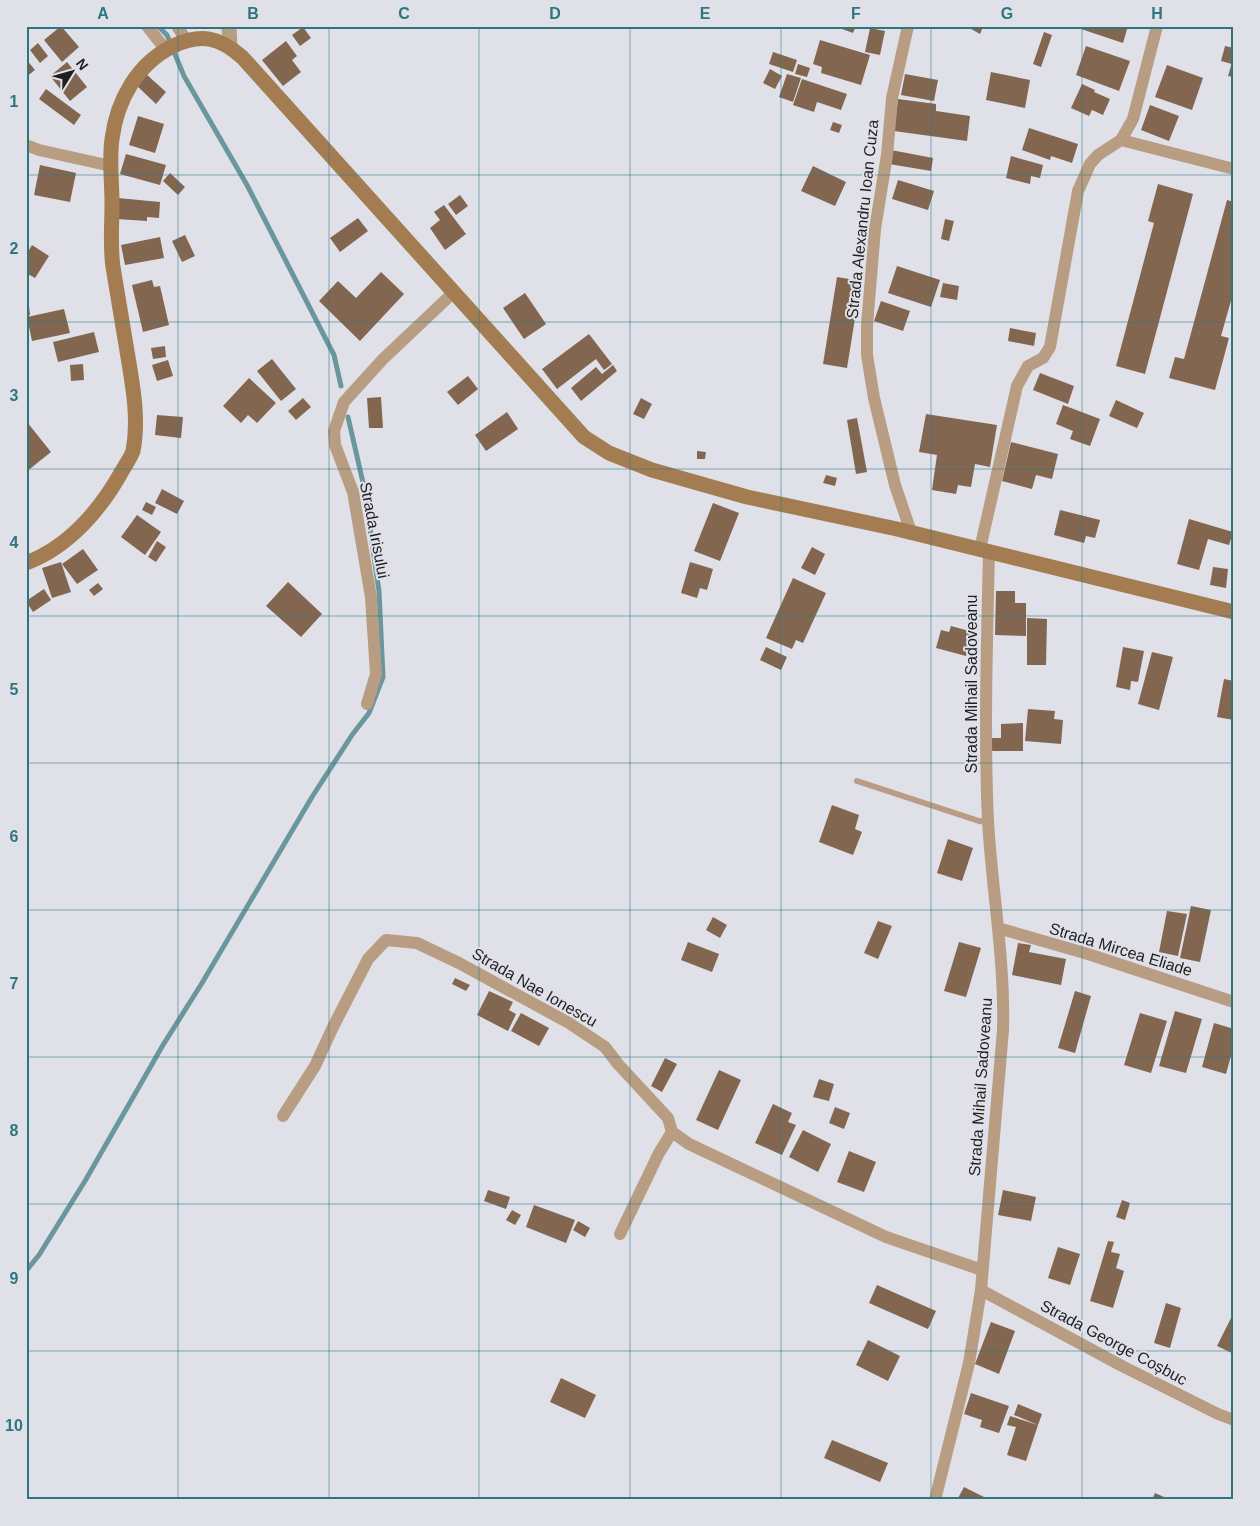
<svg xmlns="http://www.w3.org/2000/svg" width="1260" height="1526" font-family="Helvetica,sans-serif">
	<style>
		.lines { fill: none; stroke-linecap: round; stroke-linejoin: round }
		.stream { stroke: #6a979e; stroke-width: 5 }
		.building { fill: #836650 }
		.service { stroke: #b89d82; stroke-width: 6 }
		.minor { stroke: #b89d82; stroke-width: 12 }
		.tertiary { stroke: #b89d82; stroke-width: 15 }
		.secondary { stroke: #a37c52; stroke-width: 15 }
		.grid { fill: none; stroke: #2e767f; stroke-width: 1; stroke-opacity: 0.55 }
		.labels { text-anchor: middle; stroke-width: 4; stroke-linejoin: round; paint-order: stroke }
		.street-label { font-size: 16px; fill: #1f1f22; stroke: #e0e0e8 }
		.neatline { fill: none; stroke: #2e767f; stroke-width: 2 }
		.grid-label { font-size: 16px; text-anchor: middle; font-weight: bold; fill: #2e767f }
	</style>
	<rect width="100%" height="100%" fill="#e0e0e8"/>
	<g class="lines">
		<path class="stream" d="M158 26 167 35 184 76 247 185 334 355 341 386
			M26 1271 39 1255 85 1181 163 1045 202 983 312 797 352 735 369 713 383 677 379 591 364 487 348 417"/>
	</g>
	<path class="building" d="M61 26 79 47 62 62 44 40Z
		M834 26H856L853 33Z
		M966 26H982L983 27 980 34Z
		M1072 26H1128L1123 43Z
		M303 27 311 38 300 46 292 35Z
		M870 28 885 31 880 55 865 52Z
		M1044 32 1052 35 1041 67 1033 64Z
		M820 40 870 55 861 85 821 73 822 67 813 64Z
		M286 41 297 56 292 60 301 72 283 86 262 60Z
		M38 43 48 56 40 63 30 50Z
		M1086 46 1130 61 1119 91 1076 75Z
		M1225 46 1234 48 1232 64 1221 61Z
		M773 52 797 60 793 72 769 64Z
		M26 59 35 70 26 77Z
		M67 62 87 87 70 101 50 76Z
		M798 64 810 68 807 77 795 74Z
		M1167 65 1203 78 1192 110 1155 97Z
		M1231 66 1234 67V77L1228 76Z
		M770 69 782 76 775 89 763 83Z
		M991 72 1030 80 1025 108 986 100Z
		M145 73 166 92 156 104 135 84Z
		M787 74 801 78 793 102 779 97Z
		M905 74 938 80 934 101 901 95Z
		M802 79 847 94 841 110 817 102 814 112 793 105Z
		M1082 84 1095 90 1094 92 1110 99 1103 115 1092 110 1089 116 1071 108Z
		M46 89 81 115 74 125 39 99Z
		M898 99 936 104V111L970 116 967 141 894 131Z
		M1150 105 1179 116 1169 141 1141 130Z
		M138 116 164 124 155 153 129 145Z
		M833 122 842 125 839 133 830 130Z
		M1029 128 1078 144 1072 163 1051 156 1050 160 1022 150Z
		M891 150 933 158 931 171 889 164Z
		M126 154 166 165 160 185 120 174Z
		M1011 156 1043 165 1040 178 1031 176 1030 184 1006 178Z
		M40 165 76 173 70 202 34 195Z
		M813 166 846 182 835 206 801 191Z
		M170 173 185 187 178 195 163 181Z
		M898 180 934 191 928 210 892 199Z
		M1158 184 1193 194 1145 374 1116 366 1154 223 1148 221Z
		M460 195 468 206 456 215 448 204Z
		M118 198 160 202 159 218 147 217V221L116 219Z
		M1227 200 1234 202V290L1221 336 1229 338 1215 390 1169 378 1175 357 1184 359Z
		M444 205 466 234 445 250 430 228 440 220 434 212Z
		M358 218 368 231 340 252 330 238Z
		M945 219 954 221 949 241 941 239Z
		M185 235 195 256 182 262 172 241Z
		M160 237 164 258 125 265 121 245Z
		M32 245 49 256 35 278 26 273V255Z
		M897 266 940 280 931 307 888 293Z
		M381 272 404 294 360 341 319 301 338 281 356 298Z
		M837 277 861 281 847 368 823 364Z
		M152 280 154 287 160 286 169 325 143 332 132 285Z
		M943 283 959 286 957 300 940 297Z
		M525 293 546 324 524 339 503 308Z
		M28 298 30 315H26V299Z
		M881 301 910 311 903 331 874 321Z
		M64 309 70 333 32 341 27 317Z
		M1010 328 1036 333 1034 346 1008 341Z
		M94 332 99 352 58 362 53 342Z
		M589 334 612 364 604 370 596 359 557 389 542 369Z
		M165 346 166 357 153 359 151 348Z
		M272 359 296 389 281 401 257 371Z
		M168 360 173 376 157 381 152 365Z
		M83 364 84 380 71 381 70 365Z
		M613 365 617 371 581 401 571 388 596 367 602 374Z
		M1040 373 1074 386 1068 404 1033 390Z
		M468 376 478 389 458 405 447 392Z
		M249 378 276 403 257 423 248 415 241 423 223 406Z
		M381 397 383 428H369L367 398Z
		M303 398 311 407 296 420 288 411Z
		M641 398 652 404 644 419 633 414Z
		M1116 400 1144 413 1137 428 1109 416Z
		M1063 405 1100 419 1090 446 1070 439 1073 431 1056 424Z
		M507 412 518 429 486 451 475 435Z
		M926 414 997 425 990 467 975 464 971 487 958 485 956 494 932 490 937 455 919 452Z
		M157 415 183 417 181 438 155 435Z
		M857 418 867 472 856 474 847 420Z
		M27 422 51 452 26 472V423Z
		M1011 442 1058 454 1052 479 1036 475 1032 489 1002 481Z
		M697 451 706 452 705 459H697Z
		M826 475 837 478 835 486 823 483Z
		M162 489 184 501 177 514 155 503Z
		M146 502 156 507 152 515 142 510Z
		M713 503 739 513 720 561 694 551Z
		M1060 510 1100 520 1095 538 1086 536 1084 543 1054 535Z
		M137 515 161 532 145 555 121 537Z
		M1189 519 1233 532 1229 545 1208 539 1199 570 1177 564Z
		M157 541 166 547 156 562 148 557Z
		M812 547 825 554 815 575 801 568Z
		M83 549 98 570 77 584 62 564Z
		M61 562 71 592 52 598 42 568Z
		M690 562 713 569 707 590 700 588 697 598 681 593Z
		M1213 567 1228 569 1226 588 1210 585Z
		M793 578 826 593 803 643 796 640 792 649 766 638Z
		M288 582 322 614 301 637 266 606Z
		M98 583 103 589 94 596 89 590Z
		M44 589 51 600 33 612 26 601Z
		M996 591H1015V603H1026V636L995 635Z
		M1027 618 1047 619 1046 665H1027Z
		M951 626 973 632 966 656 936 648 941 630 949 632Z
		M766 647 787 657 781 670 760 660Z
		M1123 647 1144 651 1138 682 1131 681 1130 690 1116 687Z
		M1152 652 1173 657 1159 710 1138 704Z
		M1224 679 1234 681V720L1217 717Z
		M1028 709 1055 711 1054 719 1063 720 1061 744 1025 741Z
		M1023 723V751H992V738H1001V724Z
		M832 805 859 815 855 829 862 832 853 855 819 842Z
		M948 839 973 848 962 881 937 873Z
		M1191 906 1211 910 1200 962 1180 958Z
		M1167 911 1187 914 1178 956 1159 952Z
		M713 917 727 925 720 938 706 930Z
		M878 921 892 926 878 959 864 953Z
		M688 942 719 954 712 972 681 960Z
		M959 942 981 948 966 997 944 991Z
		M1018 943 1031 945 1029 952 1066 959 1061 985 1012 975Z
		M455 978 470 985 466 991 452 984Z
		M489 991 513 1002 509 1010 516 1014 508 1031 477 1015Z
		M1075 991 1091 996 1075 1053 1058 1048Z
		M1175 1011 1202 1019 1186 1073 1159 1066Z
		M521 1013 549 1028 539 1046 511 1031Z
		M1140 1013 1167 1021 1151 1073 1124 1065Z
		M1214 1023 1234 1029V1045L1226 1074 1202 1067Z
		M665 1058 677 1064 662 1092 651 1086Z
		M719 1070 741 1080 718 1130 696 1120Z
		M819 1079 834 1084 829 1101 813 1097Z
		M773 1104 792 1113 788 1122 796 1125 782 1155 755 1143Z
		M835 1107 850 1113 844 1129 829 1123Z
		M803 1130 831 1144 818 1172 789 1157Z
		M849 1151 876 1162 864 1192 837 1182Z
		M488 1190 510 1197 506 1209 484 1201Z
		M1003 1190 1036 1197 1031 1221 998 1215Z
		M1122 1200 1130 1203 1125 1220 1116 1217Z
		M534 1205 575 1220 566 1243 526 1227Z
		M512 1210 521 1215 515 1225 506 1220Z
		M578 1221 590 1228 585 1237 573 1230Z
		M1108 1241 1114 1242 1111 1252 1120 1254 1116 1268 1124 1271 1113 1308 1090 1301Z
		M1058 1247 1080 1254 1070 1285 1048 1278Z
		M877 1285 936 1311 928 1329 869 1303Z
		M1166 1303 1181 1308 1170 1348 1154 1343Z
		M1232 1316 1234 1317V1354L1217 1346Z
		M991 1322 1015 1331 999 1374 975 1364Z
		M868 1340 900 1356 888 1381 856 1365Z
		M561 1378 596 1395 585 1418 550 1402Z
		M971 1393 1009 1406 999 1433 980 1427 982 1420 964 1414Z
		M1018 1404 1042 1414 1038 1425 1014 1415Z
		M1010 1416 1038 1425 1026 1461 1007 1455 1016 1427 1007 1425Z
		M832 1440 888 1463 880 1482 824 1458Z
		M964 1487 990 1500H957Z
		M1155 1493 1171 1500H1152Z"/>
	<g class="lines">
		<path class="service" d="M857 781 979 821 988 822"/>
		<path class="minor" d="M147 26 166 50
			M177 26 186 40
			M908 26 892 98 887 155 875 229 867 325V355L874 398 895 485 911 532
			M1121 140 1133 119 1157 26
			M26 145 39 150 111 166
			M980 549 1017 386 1028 366 1043 358 1050 347 1078 191 1090 164 1098 155 1121 140 1234 169
			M367 704 376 674 371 597 353 492 335 445 334 431 344 402 383 359 454 292
			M998 928 1088 954 1234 1002
			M283 1116 315 1066 333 1027 368 959 386 940 417 943 459 963 569 1023 605 1047 618 1064 668 1118 672 1132 689 1144 886 1237 982 1270
			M620 1234 659 1153 672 1132
			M981 1290 1122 1366 1218 1414 1234 1420
			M935 1500 969 1363 981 1290 1003 1030C1005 960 992 891 988 821 984 731 987 641 989 551"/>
		<path class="tertiary" d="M229 26 230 47"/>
		<path class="secondary" d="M26 563C69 547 101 509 122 471 126 464 131 457 133 451 139 420 133 387 128 357 123 327 118 297 113 267 110 247 112 224 112 203 112 182 109 160 112 139 117 100 137 64 173 46 201 33 219 37 242 57L584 437 609 453 652 470 747 497 897 529 1234 612"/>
	</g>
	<path class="grid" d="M178 26V1500M329 26V1500M479 26V1500M630 26V1500M781 26V1500M931 26V1500M1082 26V1500M26 175H1234M26 322H1234M26 469H1234M26 616H1234M26 763H1234M26 910H1234M26 1057H1234M26 1204H1234M26 1351H1234"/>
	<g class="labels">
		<g class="street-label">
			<text transform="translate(862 219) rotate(-84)" y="6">Strada Alexandru Ioan Cuza</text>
			<text transform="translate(375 530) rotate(79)" y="6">Strada Irisului</text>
			<text transform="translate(971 684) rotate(-90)" y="6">Strada Mihail Sadoveanu</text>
			<text transform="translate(1121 949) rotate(17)" y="6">Strada Mircea Eliade</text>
			<text transform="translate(535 987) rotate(30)" y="6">Strada Nae Ionescu</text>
			<text transform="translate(980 1087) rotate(-86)" y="6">Strada Mihail Sadoveanu</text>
			<text transform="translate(1114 1342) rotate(28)" y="6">Strada George Coșbuc</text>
		</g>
	</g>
	<rect width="1260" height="1526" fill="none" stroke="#e0e0e8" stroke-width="55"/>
	<g transform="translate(72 72) rotate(53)" stroke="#e0e0e8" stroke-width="4" paint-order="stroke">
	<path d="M0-4L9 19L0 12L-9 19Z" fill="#1f1f22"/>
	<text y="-8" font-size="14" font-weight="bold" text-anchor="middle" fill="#1f1f22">N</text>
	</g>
	<rect x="28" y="28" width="1204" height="1470" class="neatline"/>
	<g class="grid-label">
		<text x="103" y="19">A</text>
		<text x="253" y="19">B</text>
		<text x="404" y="19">C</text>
		<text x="555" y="19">D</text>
		<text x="705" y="19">E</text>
		<text x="856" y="19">F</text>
		<text x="1007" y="19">G</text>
		<text x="1157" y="19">H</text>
		<text x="14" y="107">1</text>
		<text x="14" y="254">2</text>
		<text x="14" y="401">3</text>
		<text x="14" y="548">4</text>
		<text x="14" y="695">5</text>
		<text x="14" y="842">6</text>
		<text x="14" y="989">7</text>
		<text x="14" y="1136">8</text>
		<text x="14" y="1284">9</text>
		<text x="14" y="1431">10</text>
	</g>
</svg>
